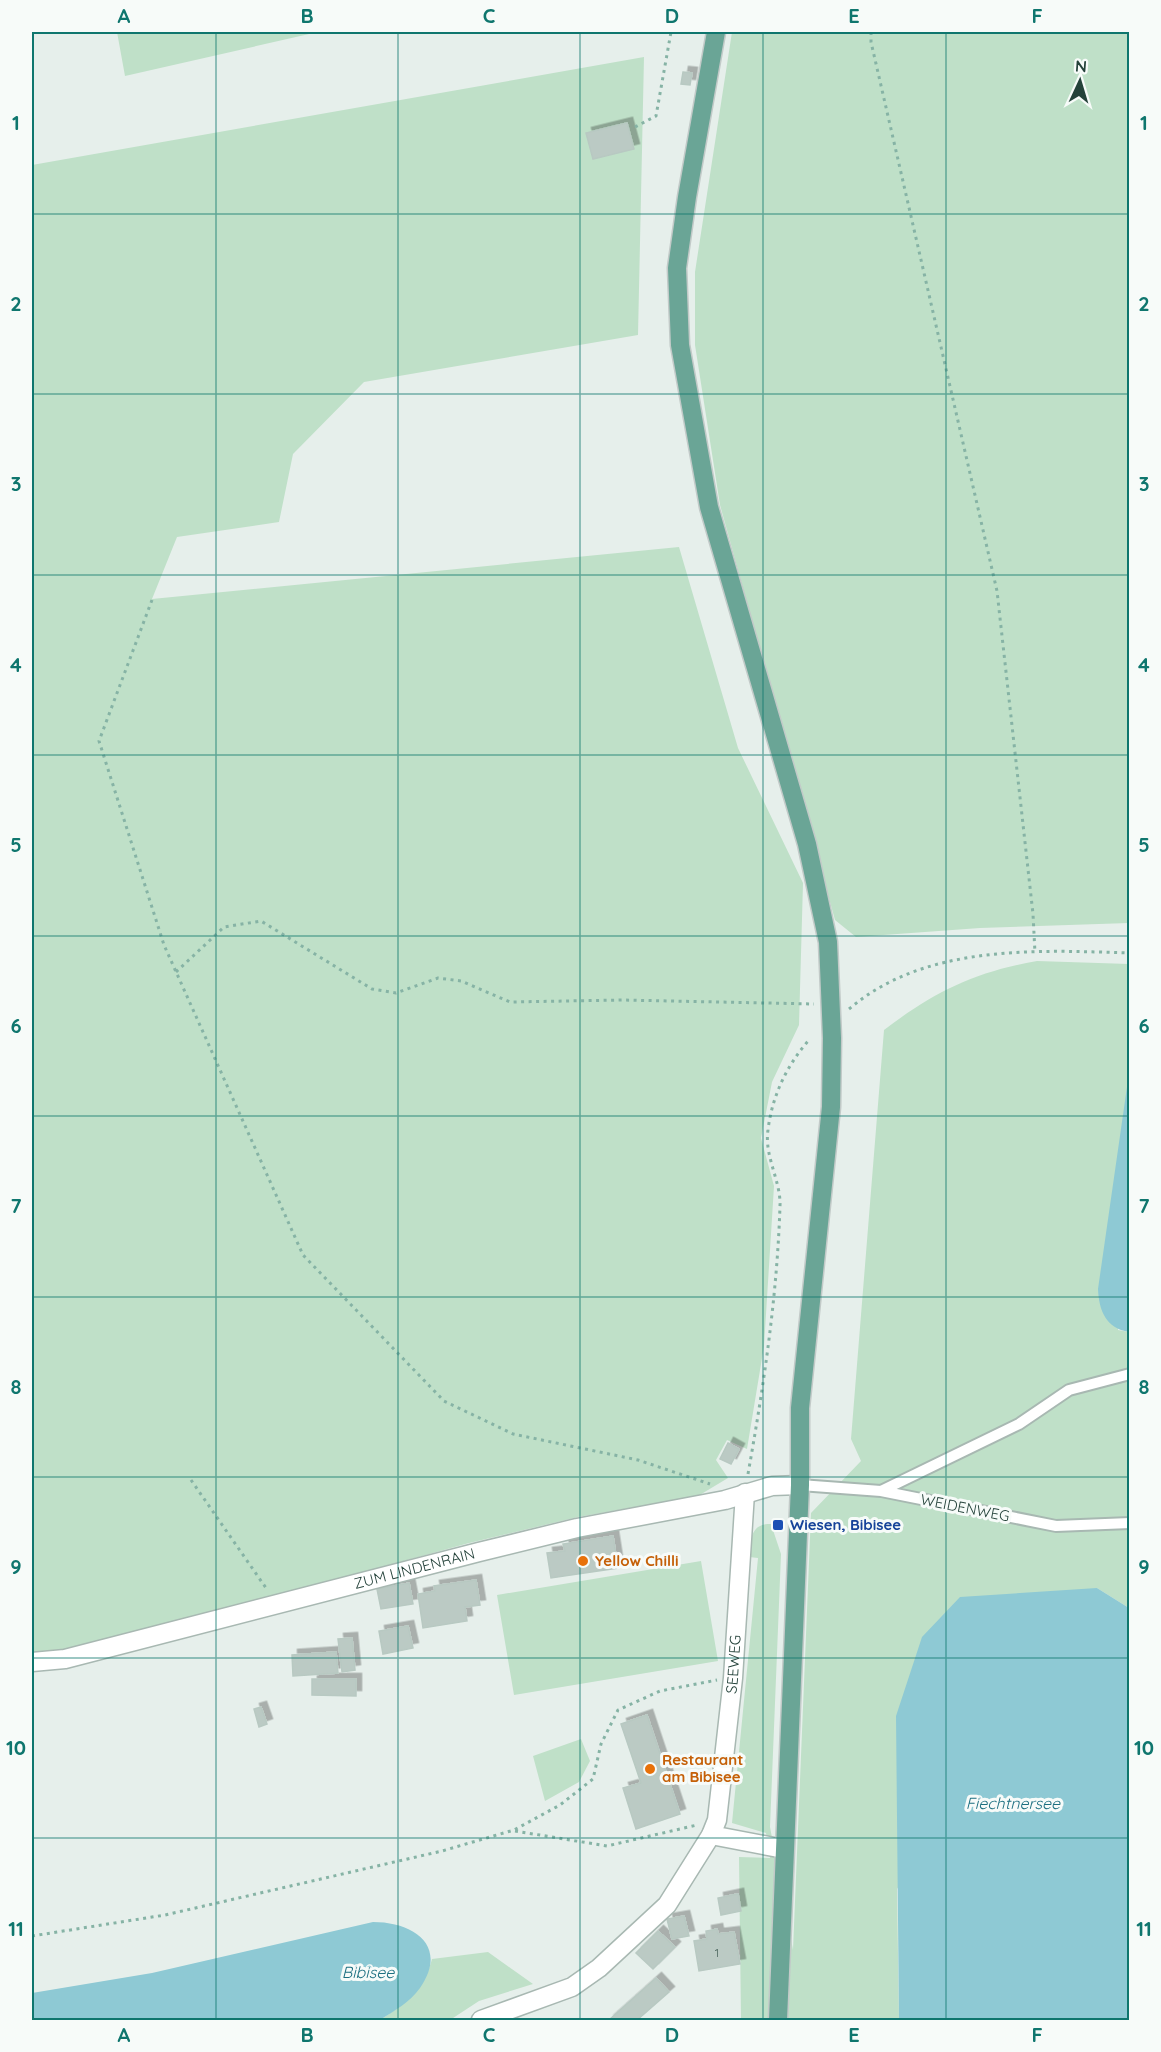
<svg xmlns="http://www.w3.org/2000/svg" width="1161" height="2052" font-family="Quicksand,sans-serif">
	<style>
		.green { fill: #bfe0c8 }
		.water { fill: #8ec9d4 }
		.building { fill: #bbcac4; stroke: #b8c9c2; stroke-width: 1.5; filter: url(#shadow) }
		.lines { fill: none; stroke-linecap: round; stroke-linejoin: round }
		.service-casing { stroke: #a8b8b2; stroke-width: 14 }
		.minor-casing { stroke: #a8b8b2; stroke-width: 21 }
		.primary-casing { stroke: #c2cac8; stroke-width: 21 }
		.path { stroke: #86b3a5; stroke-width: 3; stroke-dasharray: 3 4.5; stroke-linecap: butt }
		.service { stroke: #fff; stroke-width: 10 }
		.minor { stroke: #fff; stroke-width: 18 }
		.primary { stroke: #6aa596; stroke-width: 18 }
		.grid { fill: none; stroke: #0f766e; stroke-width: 1.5; stroke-opacity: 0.55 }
		.transit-dot { fill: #1a4fb4; stroke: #f7fbf9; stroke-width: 2 }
		.food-dot { fill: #e8710a; stroke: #f7fbf9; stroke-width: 2 }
		.labels { text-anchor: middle; stroke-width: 6; stroke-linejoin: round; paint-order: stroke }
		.number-label { font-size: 12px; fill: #4a645c }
		.street-label { font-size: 15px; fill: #24423a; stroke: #f7fbf9 }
		.transit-label { font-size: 15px; font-weight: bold; fill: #164399; stroke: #f7fbf9; text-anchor: start }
		.food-label { font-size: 15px; font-weight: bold; fill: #c56008; stroke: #f7fbf9; text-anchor: start }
		.water-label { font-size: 16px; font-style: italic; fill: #1c6f80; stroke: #f7fbf9 }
		.neatline { fill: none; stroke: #0f766e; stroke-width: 2 }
		.grid-label { font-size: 20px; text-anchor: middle; font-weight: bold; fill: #0f766e }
	</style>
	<defs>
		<filter id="shadow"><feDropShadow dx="5.5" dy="-5.5" stdDeviation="0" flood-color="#0004"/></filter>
	</defs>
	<rect width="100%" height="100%" fill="#e6efeb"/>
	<path class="green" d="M117 32H318L125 76Z
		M732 32H1129V923L980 928 856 937 835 920 720 505 695 345V272Z
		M644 57 638 335 364 382 293 454 279 522 177 537 152 599 679 547 738 748 803 883 799 1025 772 1082 761 1138 774 1186 764 1346 747 1449 727 1440 716 1460 728 1478 698 1496 578 1517 469 1543 114 1641 32 1657V165Z
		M1037 961 1129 964V1073L1118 1330 1129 1332 1130 1441 1127 1442 1129 1608 1097 1588 897 1889 899 2020H741L739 1857 770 1858 766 1833 732 1823 758 1558 749 1557C750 1540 751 1523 771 1524L781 1554 770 1827 793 1950 811 1513 861 1461 851 1439 884 1030C934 992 974 972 1037 961Z
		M701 1561 718 1661 514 1695 497 1595Z
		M581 1739 590 1761 579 1782 545 1801 533 1756Z
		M488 1952 533 1984 479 2001 450 2020H380C403 2006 425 1987 432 1959Z"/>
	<path class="water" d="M1129 1073V1332C1106 1328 1099 1311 1098 1289Z
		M1097 1588 1129 1608V2020H899L896 1716 922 1637 960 1597Z
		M373 1922C414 1922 449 1946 420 1988 410 2002 394 2011 380 2020H32V1993L152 1973Z"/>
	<path class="building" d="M683 72 692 73 690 85 681 84Z
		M627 123 634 149 593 159 586 133Z
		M728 1443 739 1449 731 1464 720 1459Z
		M613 1536 618 1568 551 1578 547 1553 565 1551 563 1544Z
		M476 1580 480 1605 465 1607 467 1621 423 1628 418 1594 435 1591 434 1586Z
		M409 1583 413 1604 381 1609 377 1589Z
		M408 1626 413 1648 383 1654 379 1631Z
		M352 1638 355 1670 342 1672 338 1639Z
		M336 1652 338 1673 293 1676 292 1655Z
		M312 1679H356V1696L312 1695Z
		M261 1707 267 1724 259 1727 254 1709Z
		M647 1715 680 1814 636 1829 623 1788 641 1783 621 1724Z
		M738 1894 741 1911 721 1915 718 1898Z
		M684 1916 689 1936 672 1939 667 1919Z
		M717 1929 718 1934 734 1932 740 1964 699 1971 694 1941 707 1939 706 1931Z
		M658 1931 675 1947 653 1969 636 1953Z
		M656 1978 669 1992 637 2020H609Z"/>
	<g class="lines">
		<defs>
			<path id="service" d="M800 1485 881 1491 1056 1526 1130 1523
				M881 1491 1019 1424 1069 1390 1130 1374"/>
			<g id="minor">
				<path id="s1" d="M32 1662 65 1659 479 1552 577 1528 725 1500 772 1486 800 1485"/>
				<path d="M711 1835 784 1849"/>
				<path id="s2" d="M481 2020 572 1987 599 1968 667 1905 711 1835 717 1820 733 1678 745 1493"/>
			</g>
			<path id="primary" d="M716 32 687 197 677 268 680 345 709 507 807 844 828 942 832 1038 831 1107 800 1408V1485L778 2020"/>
		</defs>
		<use href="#service" class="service-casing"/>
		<use href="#minor" class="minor-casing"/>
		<use href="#primary" class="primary-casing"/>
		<path class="path" d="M871 32V42L997 591 1033 914 1035 953
			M635 127 656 116 671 32
			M152 600 99 741 164 945 303 1255 444 1401 513 1434 638 1460 710 1484
			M176 972 224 927 261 921 372 989 396 993 438 978 461 981 510 1002 622 1000 814 1004
			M849 1009C925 944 1036 950 1130 953
			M748 1474C764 1384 777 1297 780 1206 781 1181 764 1156 768 1130 772 1096 787 1065 809 1040
			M191 1480 266 1588
			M515 1831 607 1846 697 1825
			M32 1936 165 1915 442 1851 514 1830 560 1805 593 1779 601 1744 618 1710 660 1691 717 1680"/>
		<use href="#service" class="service"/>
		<use href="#minor" class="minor"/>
		<use href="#primary" class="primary"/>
	</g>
	<path class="grid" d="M216 32V2020M398 32V2020M580 32V2020M763 32V2020M946 32V2020M32 214H1130M32 394H1130M32 575H1130M32 755H1130M32 936H1130M32 1116H1130M32 1297H1130M32 1477H1130M32 1658H1130M32 1838H1130"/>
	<rect class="transit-dot" x="772" y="1519" width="12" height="12" rx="3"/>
	<g class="food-dot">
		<circle cx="583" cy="1561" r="6"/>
		<circle cx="650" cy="1769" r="6"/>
	</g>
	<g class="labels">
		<g class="number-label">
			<text x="717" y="1957">1</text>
		</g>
		<g class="street-label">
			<text transform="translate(965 1508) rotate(11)" y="5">WEIDENWEG</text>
			<text dy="5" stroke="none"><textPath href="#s1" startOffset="394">ZUM LINDENRAIN</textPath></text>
			<text dy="5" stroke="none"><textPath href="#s2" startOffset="478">SEEWEG</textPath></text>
		</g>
		<g class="transit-label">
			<text x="790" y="1530">Wiesen, Bibisee</text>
		</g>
		<g class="food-label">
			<text x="595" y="1566">Yellow Chilli</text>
			<text x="662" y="1765">Restaurant<tspan x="662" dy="17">am Bibisee</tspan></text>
		</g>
		<g class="water-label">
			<text x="1013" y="1809">Fiechtnersee</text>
			<text x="368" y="1978">Bibisee</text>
		</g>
	</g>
	<rect width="1161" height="2052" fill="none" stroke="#f7fbf9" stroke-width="66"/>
	<g transform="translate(1080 81) rotate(4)" stroke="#f7fbf9" stroke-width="4.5" paint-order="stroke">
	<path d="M0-4.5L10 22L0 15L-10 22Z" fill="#24423a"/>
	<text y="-9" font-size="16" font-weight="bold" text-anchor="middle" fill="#24423a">N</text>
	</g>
	<rect x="33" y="33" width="1095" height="1986" class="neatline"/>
	<g class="grid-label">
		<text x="124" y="23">A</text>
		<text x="307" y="23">B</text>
		<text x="489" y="23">C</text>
		<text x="672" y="23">D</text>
		<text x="854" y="23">E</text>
		<text x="1037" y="23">F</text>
		<text x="16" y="130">1</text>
		<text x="1144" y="130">1</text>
		<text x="16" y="311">2</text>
		<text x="1144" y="311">2</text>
		<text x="16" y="491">3</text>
		<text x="1144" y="491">3</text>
		<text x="16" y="672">4</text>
		<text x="1144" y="672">4</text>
		<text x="16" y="852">5</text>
		<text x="1144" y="852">5</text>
		<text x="16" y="1033">6</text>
		<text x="1144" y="1033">6</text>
		<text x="16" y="1213">7</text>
		<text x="1144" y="1213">7</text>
		<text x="16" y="1394">8</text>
		<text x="1144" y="1394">8</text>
		<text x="16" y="1574">9</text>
		<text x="1144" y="1574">9</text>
		<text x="16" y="1755">10</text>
		<text x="1144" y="1755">10</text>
		<text x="16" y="1936">11</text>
		<text x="1144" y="1936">11</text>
		<text x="124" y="2042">A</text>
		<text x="307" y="2042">B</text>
		<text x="489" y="2042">C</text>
		<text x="672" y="2042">D</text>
		<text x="854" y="2042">E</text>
		<text x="1037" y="2042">F</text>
	</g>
</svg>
